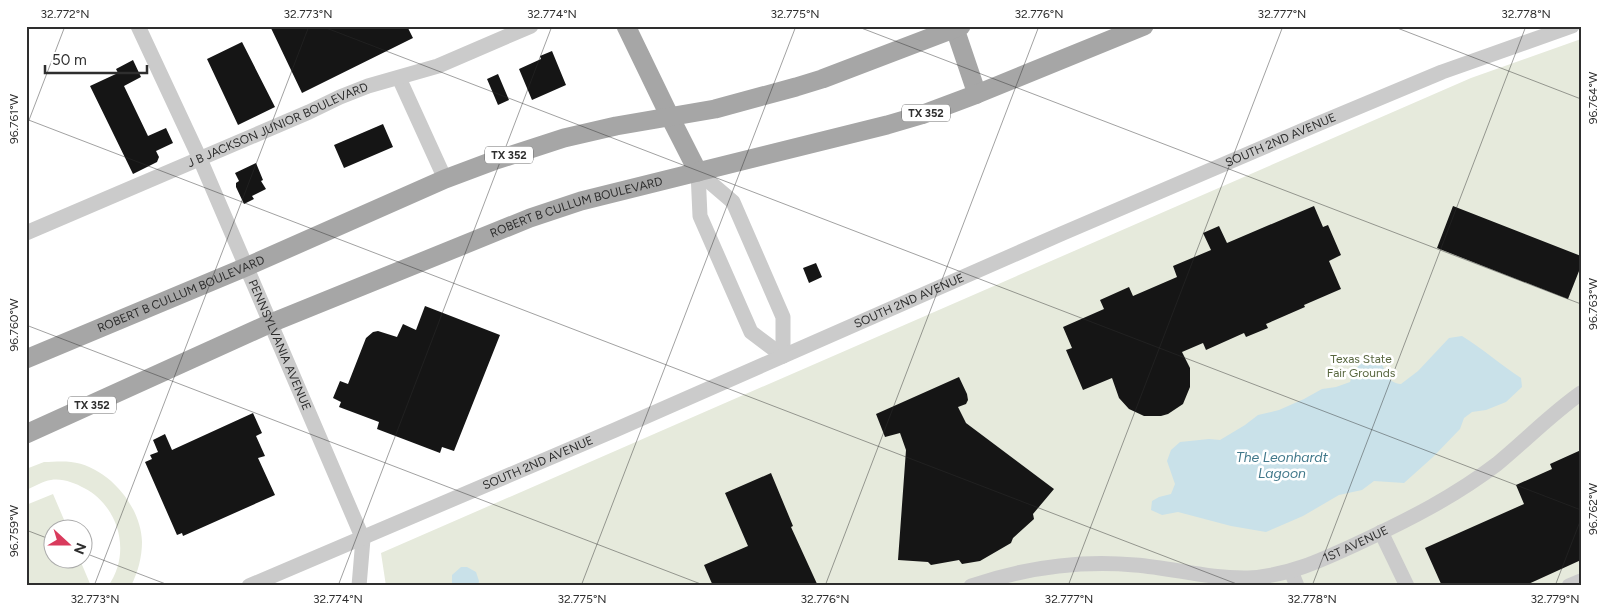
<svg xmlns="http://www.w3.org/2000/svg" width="1607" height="612" font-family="Figtree,sans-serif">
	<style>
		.green { fill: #e6eadc }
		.water { fill: #c9e1e9 }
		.building { fill: #151515 }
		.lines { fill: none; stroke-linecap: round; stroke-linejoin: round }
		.minor { stroke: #cbcbcb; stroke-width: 15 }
		.major { stroke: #a6a6a6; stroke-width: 19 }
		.ticks { fill: none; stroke: #2e2e2e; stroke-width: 1; stroke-opacity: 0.45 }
		.labels { text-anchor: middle; stroke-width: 5; stroke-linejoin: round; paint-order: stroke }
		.shield { fill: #fff; stroke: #6d6d6d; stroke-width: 1 }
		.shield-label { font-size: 11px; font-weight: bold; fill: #2e2e2e }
		.street-label { font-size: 12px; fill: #2e2e2e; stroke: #fff }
		.park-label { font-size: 12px; fill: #57663e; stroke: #fff }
		.water-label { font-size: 14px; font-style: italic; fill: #41788a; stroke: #fff }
		.neatline { fill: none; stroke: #2e2e2e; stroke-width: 2 }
		.ticks-label { font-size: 12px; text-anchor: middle; fill: #2e2e2e }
	</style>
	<rect width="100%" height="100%" fill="#fff"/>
	<path class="green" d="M1581 39V586H386L381 553 1471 78Z
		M44 462C52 462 62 461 71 462 107 466 141 505 142 542 142 557 138 572 131 586H108C132 553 119 506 84 488 75 483 62 478 51 480 43 481 34 487 26 490V469Z
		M53 494 68 529 52 530V560H80L91 586H26V505Z"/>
	<path class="water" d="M1462 336C1483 349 1501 365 1521 378L1522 387 1506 402 1486 410 1472 412 1464 418 1460 429 1433 457 1404 483 1374 481 1362 490 1339 495 1303 516 1266 532 1231 526 1178 512 1162 515 1151 510 1152 501 1159 497 1171 494 1175 484 1167 461 1171 450 1180 442 1209 439 1220 440 1245 425 1258 415 1279 410 1304 399 1322 389 1336 387 1350 382C1354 369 1358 364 1370 358L1381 362C1386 373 1388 383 1401 384L1418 371 1449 338Z
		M461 567H467L476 572 479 581 478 586H452V575Z"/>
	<path class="building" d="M270 26H407L413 38 302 93Z
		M242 42 275 107 238 125 207 59Z
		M552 51 566 85 532 100 519 69 541 59 540 56Z
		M133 60 141 77 124 86 148 136 166 128 173 143 156 151 159 157 157 162 133 174 90 86 118 73 116 69Z
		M498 74 509 100 498 105 487 79Z
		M383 124 393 147 344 168 334 145Z
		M256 163 263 180 261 181 266 189 252 196 254 199 244 204 236 187V183L239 181 235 173Z
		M1314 206 1323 227 1328 225 1341 255 1329 261 1341 289 1304 305 1305 307 1266 324 1268 328 1246 337 1244 333 1206 350 1203 343 1182 352 1190 368V387L1183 404 1168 414 1161 416H1144L1129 409 1119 398 1112 378 1083 390 1066 350 1072 348 1063 327 1104 309 1100 300 1129 287 1133 296 1177 277 1173 266 1211 250 1203 233 1219 226 1227 243Z
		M1453 206 1581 256V266L1568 299 1437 248Z
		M816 263 822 277 809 283 803 268Z
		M425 306 500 335 454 451 442 447 440 453 377 429 379 422 339 407 341 402 333 398 340 381 348 384 366 338 373 332 378 331 397 337 403 324 416 330Z
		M959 377 967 394 968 400 966 404 958 407 966 423 1054 489 1033 514 1034 519 1013 538 1011 543 980 561 962 564 959 560 931 565 928 562 898 560 906 450 900 433 885 437 876 414Z
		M253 413 262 433 256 436 265 456 258 458 275 495 183 536 182 533 177 535 145 462 152 459 150 455 158 452 153 440 165 434 172 450Z
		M1581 450V560L1524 586H1442L1425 548 1524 504 1516 485 1552 469 1550 464Z
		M771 473 793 526 791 527 818 586H713L704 565 748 546 725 493Z"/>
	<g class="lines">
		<g class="minor">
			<path id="s1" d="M138 26 200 159 363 539 359 586"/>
			<path d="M399 78 445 179"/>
			<path d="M698 172 700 216 751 332 783 356"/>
			<path d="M698 172 733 202 783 317V356"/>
			<path id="s2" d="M26 233 309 112 340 97 368 86 438 66 531 26"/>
			<path d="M1381 532 1407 586"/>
			<path d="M1293 576 1297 586"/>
			<path id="s3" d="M249 586 615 430 1061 234 1320 123 1442 72 1572 26"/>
			<path id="s4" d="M971 586C1024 568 1079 560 1135 565 1173 568 1210 579 1248 578 1290 576 1326 558 1363 541 1410 519 1455 496 1497 464 1525 441 1551 414 1581 393"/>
			<path d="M1569 586 1581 581"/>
		</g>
		<g class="major">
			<path d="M626 26 670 117 698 172"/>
			<path d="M955 29 977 94"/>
			<path id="s5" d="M26 359 246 267 445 179 493 161 564 138 616 126 715 109 796 87 822 79 961 26"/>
			<path id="s6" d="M26 434 271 323 530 218 581 201 887 125 921 115 977 94 1144 26"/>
		</g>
	</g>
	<path class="ticks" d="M321 26 1581 510M856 26 1581 304M1392 26 1581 99M26 119 1242 586M26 128 65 26M26 325 706 586M26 530 52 540M82 552 171 586M94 586 309 26M338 586 552 26M581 586 796 26M825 586 1039 26M1068 586 1283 26M1312 586 1526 26M1555 586 1581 519"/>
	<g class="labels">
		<g class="shield">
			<rect x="902" y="104.5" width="48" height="17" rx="4"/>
			<rect x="485" y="146.5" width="48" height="17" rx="4"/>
			<rect x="68" y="396.5" width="48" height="17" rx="4"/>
		</g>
		<g class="shield-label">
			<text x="926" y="117">TX 352</text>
			<text x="509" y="159">TX 352</text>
			<text x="92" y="409">TX 352</text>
		</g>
		<g class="street-label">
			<text dy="4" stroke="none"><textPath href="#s2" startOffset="274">J B JACKSON JUNIOR BOULEVARD</textPath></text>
			<text dy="4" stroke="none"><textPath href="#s3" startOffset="1124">SOUTH 2ND AVENUE</textPath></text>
			<text dy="4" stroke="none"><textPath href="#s6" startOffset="596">ROBERT B CULLUM BOULEVARD</textPath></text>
			<text dy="4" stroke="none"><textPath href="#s5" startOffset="168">ROBERT B CULLUM BOULEVARD</textPath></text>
			<text dy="4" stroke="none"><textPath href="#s3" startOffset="719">SOUTH 2ND AVENUE</textPath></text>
			<text dy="4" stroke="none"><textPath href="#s1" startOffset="349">PENNSYLVANIA AVENUE</textPath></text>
			<text dy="4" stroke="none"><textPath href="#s3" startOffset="314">SOUTH 2ND AVENUE</textPath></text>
			<text dy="4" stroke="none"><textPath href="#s4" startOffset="394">1ST AVENUE</textPath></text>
		</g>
		<g class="park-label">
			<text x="1361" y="363">Texas State<tspan x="1361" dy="14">Fair Grounds</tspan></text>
		</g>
		<g class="water-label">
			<text x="1282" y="462">The Leonhardt<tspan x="1282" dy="16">Lagoon</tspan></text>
		</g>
	</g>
	<rect width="1607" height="612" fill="none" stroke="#ffffff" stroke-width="55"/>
	<g transform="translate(68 544) rotate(111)"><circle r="24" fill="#ffffff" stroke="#ababab"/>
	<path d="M0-4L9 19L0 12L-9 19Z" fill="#d93b5d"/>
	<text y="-8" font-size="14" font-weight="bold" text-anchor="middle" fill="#2e2e2e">N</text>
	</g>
	<path d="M45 65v8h102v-8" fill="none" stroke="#2e2e2e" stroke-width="2.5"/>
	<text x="52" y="65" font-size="15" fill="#2e2e2e" stroke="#ffffff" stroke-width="4" paint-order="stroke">50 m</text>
	<rect x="28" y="28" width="1552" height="556" class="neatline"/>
	<g class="ticks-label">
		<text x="65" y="18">32.772°N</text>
		<text x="308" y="18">32.773°N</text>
		<text x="552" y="18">32.774°N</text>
		<text x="795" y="18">32.775°N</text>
		<text x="1039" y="18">32.776°N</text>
		<text x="1282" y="18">32.777°N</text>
		<text x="1526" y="18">32.778°N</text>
		<text transform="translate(1593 98) rotate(-90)" y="4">96.764°W</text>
		<text transform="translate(14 119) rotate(-90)" y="4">96.761°W</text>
		<text transform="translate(1593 304) rotate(-90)" y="4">96.763°W</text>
		<text transform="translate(14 325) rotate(-90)" y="4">96.760°W</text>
		<text transform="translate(1593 509) rotate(-90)" y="4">96.762°W</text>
		<text transform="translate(14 531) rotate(-90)" y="4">96.759°W</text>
		<text x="95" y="603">32.773°N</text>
		<text x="338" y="603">32.774°N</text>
		<text x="582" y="603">32.775°N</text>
		<text x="825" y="603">32.776°N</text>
		<text x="1069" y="603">32.777°N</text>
		<text x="1312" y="603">32.778°N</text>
		<text x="1555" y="603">32.779°N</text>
	</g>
</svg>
